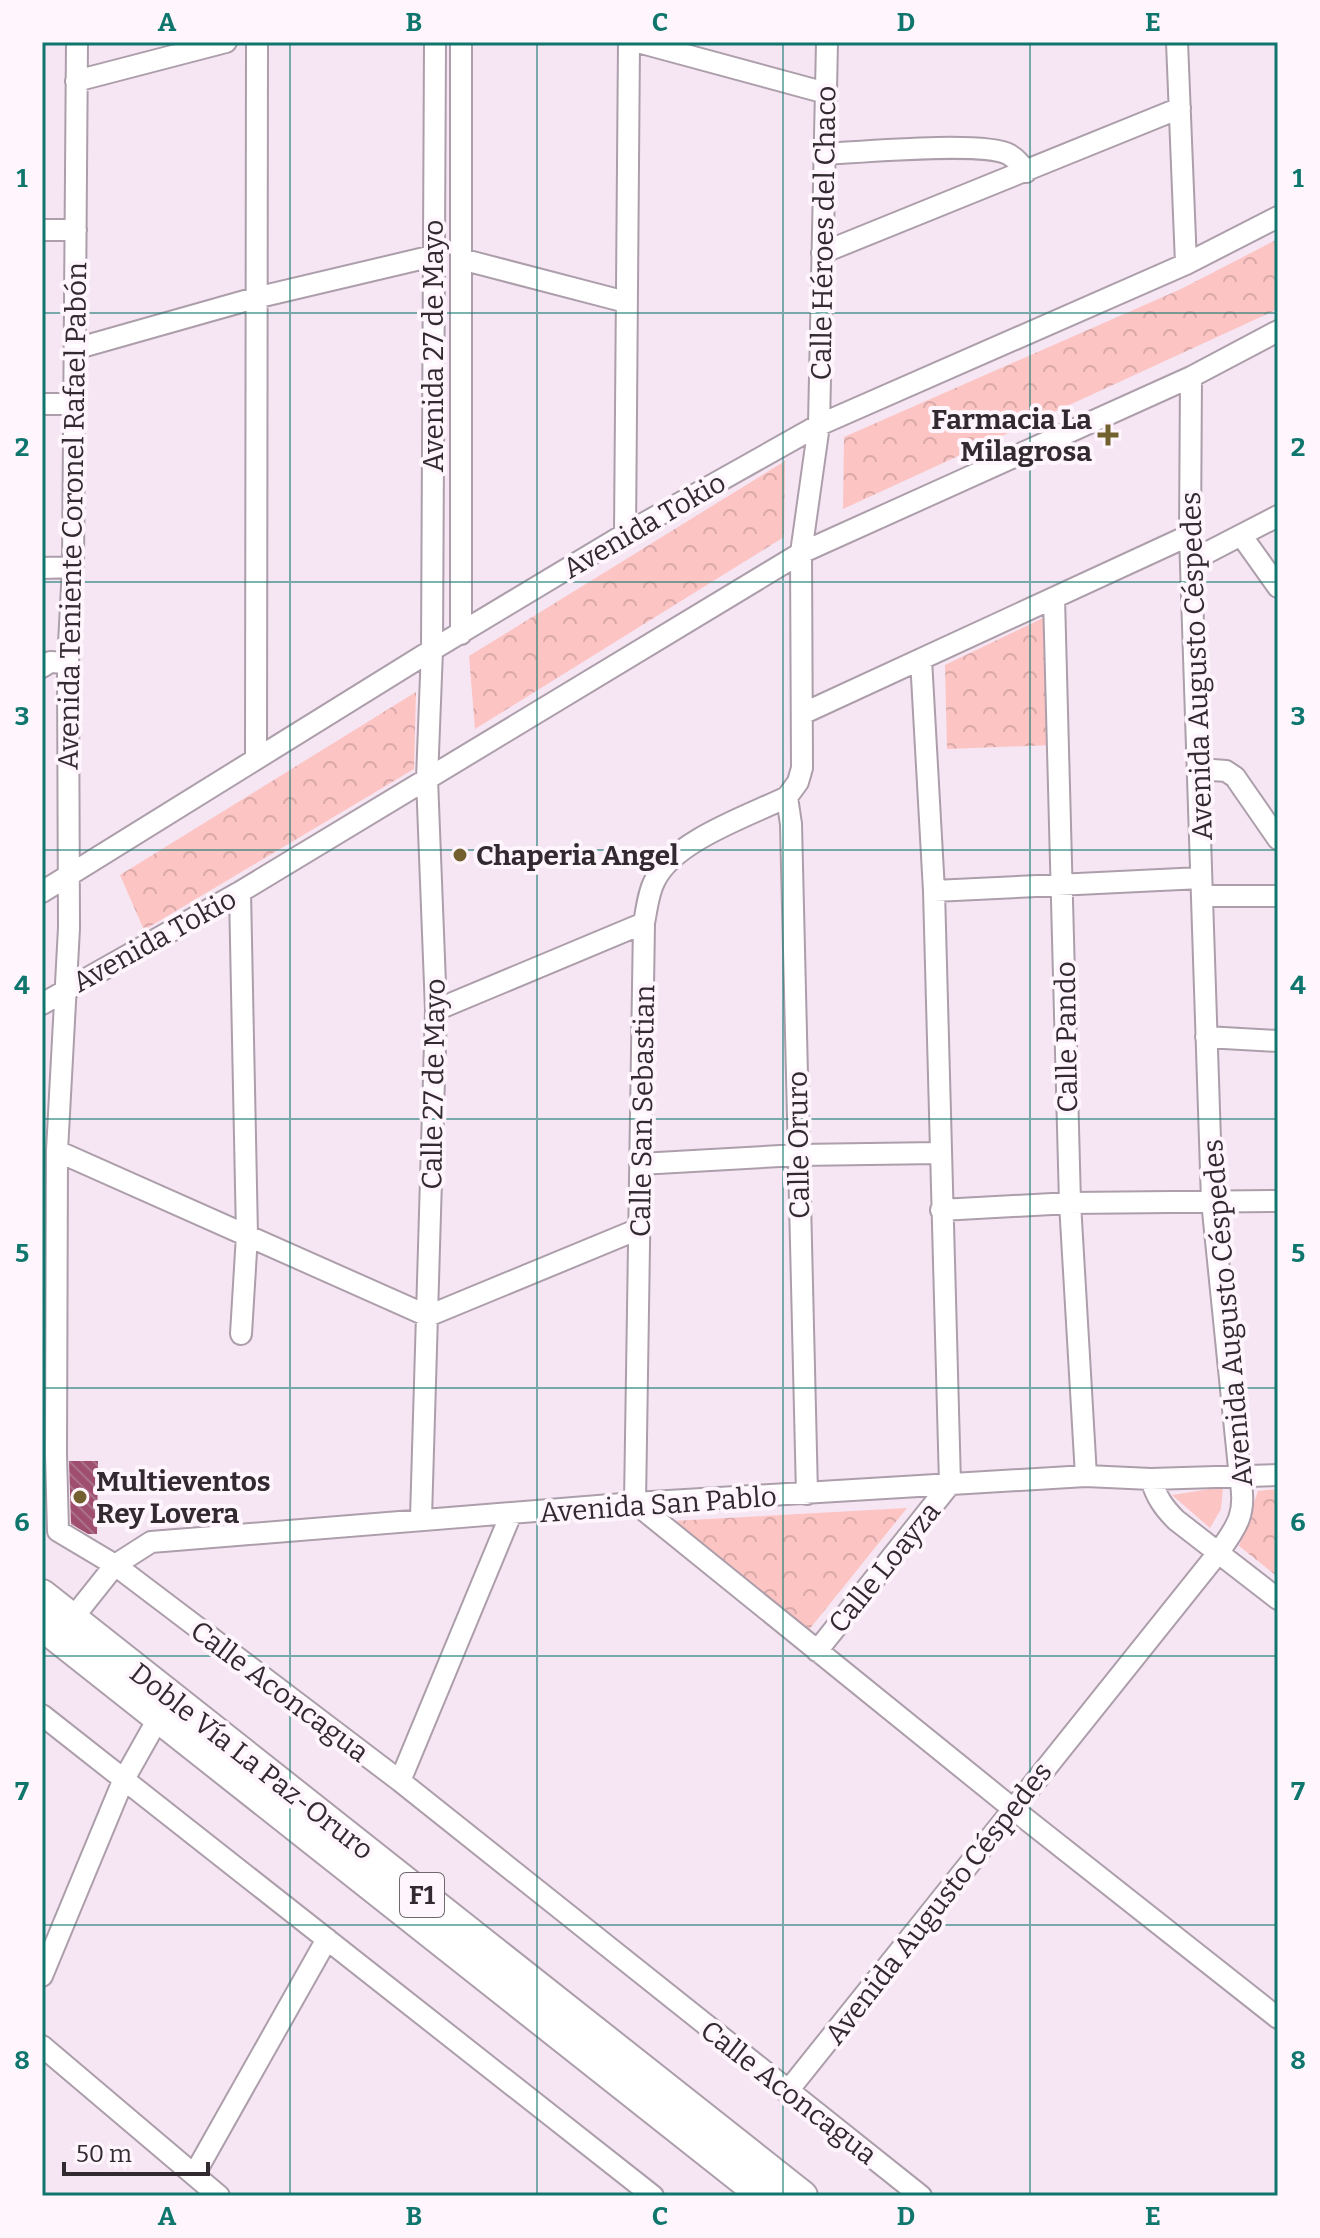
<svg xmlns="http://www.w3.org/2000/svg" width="1320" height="2238" font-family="Bitter,serif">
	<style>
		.grass { fill: #fcc4c3 }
		.park { fill: url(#park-crowns) }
		.building { fill: url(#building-back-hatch) }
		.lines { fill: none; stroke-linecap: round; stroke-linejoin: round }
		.minor-casing { stroke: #ac9eaa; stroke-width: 24 }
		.highway-casing { stroke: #ac9eaa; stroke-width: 34 }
		.minor { stroke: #fff; stroke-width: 20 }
		.highway { stroke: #fff; stroke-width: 30 }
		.grid { fill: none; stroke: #0f766e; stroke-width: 2; stroke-opacity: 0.55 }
		.poi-dot { fill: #72602e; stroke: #fff5fd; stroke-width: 3 }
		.labels { text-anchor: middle; stroke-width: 8; stroke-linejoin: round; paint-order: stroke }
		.shield { fill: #fff5fd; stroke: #6f686d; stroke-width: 2 }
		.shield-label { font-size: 26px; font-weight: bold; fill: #312b2f }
		.street-label { font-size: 28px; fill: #312b2f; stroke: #fff5fd }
		.poi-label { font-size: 28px; font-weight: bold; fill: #312b2f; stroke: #fff5fd; text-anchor: start }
		.neatline { fill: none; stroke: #0f766e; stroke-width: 3 }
		.grid-label { font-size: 26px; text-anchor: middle; font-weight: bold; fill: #0f766e }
	</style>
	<defs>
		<pattern id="park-crowns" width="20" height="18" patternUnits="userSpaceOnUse" patternTransform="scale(2)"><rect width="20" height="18" fill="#fcc4c3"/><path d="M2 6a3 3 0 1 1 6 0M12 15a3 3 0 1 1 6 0" fill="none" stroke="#d8a9a8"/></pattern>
		<pattern id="building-back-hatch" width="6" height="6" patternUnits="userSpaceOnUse" patternTransform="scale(2)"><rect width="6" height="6" fill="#a04e70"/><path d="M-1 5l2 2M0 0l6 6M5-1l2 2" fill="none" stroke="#aa7088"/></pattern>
	</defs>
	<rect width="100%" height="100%" fill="#f6e6f3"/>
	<path class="grass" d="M1223 1487 1221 1509 1210 1528 1172 1495Z"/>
	<path class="park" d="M1278 239V309L843 509 844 437 1181 289Z
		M785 461 784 537 475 729 469 656Z
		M1045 617 1053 745 947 749 945 665Z
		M416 692 414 769 144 930 120 875Z
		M1278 1489V1577L1239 1546 1258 1491Z
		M907 1508 808 1631 672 1521Z"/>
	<path class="building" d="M69 1461H98L97 1534H88L71 1524Z"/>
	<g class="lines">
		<defs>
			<path id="minor" d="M77 42 73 567 68 663 69 928 57 1151 56 1454 58 1531 115 1565 400 1781 921 2196
				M638 42 826 93
				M827 42 819 425 801 553 802 768 798 782 787 797C748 816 674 841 655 880 648 893 647 908 644 923L635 1503 1012 1808 1278 2018
				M1177 42 1186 264
				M76 81 226 42
				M825 154C861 152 982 141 1008 154 1016 158 1021 165 1026 172
				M42 230H76
				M822 253 1180 108
				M461 259 626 302
				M75 349 255 298 433 256
				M42 404H74
				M625 534 629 42
				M1241 535 1278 587
				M1191 561 1278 516
				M42 568 73 567
				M1054 598 1070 1203 1086 1476
				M461 634V42
				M42 667 50 662 68 663
				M802 714 1190 535
				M256 759 257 42
				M1199 769 1226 771 1235 777 1278 839
				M787 797 791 824 807 1494
				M934 891 1201 878
				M42 892 432 650 625 534 819 425 1186 264 1278 217
				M240 892 247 1235 241 1334
				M1202 896H1278
				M42 1004 240 892 801 553 1191 377 1278 331
				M436 1010 644 923
				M1206 1037 1278 1041
				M57 1151 428 1316 641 1228
				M640 1164 798 1155 939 1153
				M941 1210 1070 1203 1278 1201
				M1151 1479C1156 1497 1164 1508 1176 1520L1278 1599
				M421 1518 436 1010 427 779 432 650 435 42
				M72 1619 115 1565 151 1542 635 1503 1086 1476 1151 1479 1278 1475
				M817 1651 950 1484 934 891 921 659
				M42 1715 653 2196
				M400 1781 511 1514
				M42 1976 123 1781 159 1717
				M42 2046 219 2196
				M787 2092 1218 1553C1238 1526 1247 1512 1240 1478L1212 1201 1190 535 1191 377
				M194 2175 327 1939"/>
			<path id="highway" d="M42 1595 802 2196
				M42 1625 764 2196"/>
		</defs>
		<use href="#minor" class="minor-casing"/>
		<use href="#highway" class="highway-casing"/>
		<use href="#minor" class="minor"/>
		<use href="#highway" class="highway"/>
	</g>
	<path class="grid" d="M290 42V2196M537 42V2196M783 42V2196M1030 42V2196M42 313H1278M42 582H1278M42 850H1278M42 1119H1278M42 1388H1278M42 1656H1278M42 1925H1278"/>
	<g class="poi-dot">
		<path d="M1104 423h8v8h8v8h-8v8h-8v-8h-8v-8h8z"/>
		<circle cx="460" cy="855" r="8"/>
		<circle cx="80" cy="1497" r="8"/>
	</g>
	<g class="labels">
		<rect class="shield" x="400" y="1873" width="44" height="44" rx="6"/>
		<g class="shield-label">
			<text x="422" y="1904">F1</text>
		</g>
		<g class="street-label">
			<text transform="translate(823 233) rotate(-89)" y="10">Calle Héroes del Chaco</text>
			<text transform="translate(433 346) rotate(-90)" y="10">Avenida 27 de Mayo</text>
			<text transform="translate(72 516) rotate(-89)" y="10">Avenida Teniente Coronel Rafael Pabón</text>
			<text transform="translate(644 525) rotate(-30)" y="10">Avenida Tokio</text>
			<text transform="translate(1196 666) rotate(-92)" y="10">Avenida Augusto Céspedes</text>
			<text transform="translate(154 940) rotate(-29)" y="10">Avenida Tokio</text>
			<text transform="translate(1066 1037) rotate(-91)" y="10">Calle Pando</text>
			<text transform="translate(433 1084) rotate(-89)" y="10">Calle 27 de Mayo</text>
			<text transform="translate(642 1111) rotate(-89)" y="10">Calle San Sebastian</text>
			<text transform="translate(798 1145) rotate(-91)" y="10">Calle Oruro</text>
			<text transform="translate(1227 1313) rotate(-95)" y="10">Avenida Augusto Céspedes</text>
			<text transform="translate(658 1504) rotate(-4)" y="10">Avenida San Pablo</text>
			<text transform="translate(884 1567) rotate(-51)" y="10">Calle Loayza</text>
			<text transform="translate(280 1691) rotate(37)" y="10">Calle Aconcagua</text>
			<text transform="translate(252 1761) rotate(38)" y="10">Doble Vía La Paz-Oruro</text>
			<text transform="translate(938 1903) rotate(-52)" y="10">Avenida Augusto Céspedes</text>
			<text transform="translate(789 2092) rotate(38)" y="10">Calle Aconcagua</text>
		</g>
		<g class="poi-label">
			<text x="1092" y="429" text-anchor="end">Farmacia La<tspan x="1092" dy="32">Milagrosa</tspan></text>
			<text x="476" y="865">Chaperia Angel</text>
			<text x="96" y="1491">Multieventos<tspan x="96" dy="32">Rey Lovera</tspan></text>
		</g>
	</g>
	<rect width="1320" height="2238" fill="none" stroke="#fff5fd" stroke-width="88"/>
	<path d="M64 2162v12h144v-12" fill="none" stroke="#312b2f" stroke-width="4"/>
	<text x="76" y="2162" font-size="24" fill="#312b2f" stroke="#fff5fd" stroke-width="6" paint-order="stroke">50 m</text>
	<rect x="44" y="44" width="1232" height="2150" class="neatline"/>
	<g class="grid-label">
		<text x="167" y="31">A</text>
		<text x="414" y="31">B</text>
		<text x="660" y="31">C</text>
		<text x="906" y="31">D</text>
		<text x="1153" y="31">E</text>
		<text x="22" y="187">1</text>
		<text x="1298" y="187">1</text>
		<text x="22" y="456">2</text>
		<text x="1298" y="456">2</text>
		<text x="22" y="725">3</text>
		<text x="1298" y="725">3</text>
		<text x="22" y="994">4</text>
		<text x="1298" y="994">4</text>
		<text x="22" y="1262">5</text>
		<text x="1298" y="1262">5</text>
		<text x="22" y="1531">6</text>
		<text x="1298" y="1531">6</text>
		<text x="22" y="1800">7</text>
		<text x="1298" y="1800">7</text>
		<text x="22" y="2069">8</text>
		<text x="1298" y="2069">8</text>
		<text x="167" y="2225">A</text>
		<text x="414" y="2225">B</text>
		<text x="660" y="2225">C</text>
		<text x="906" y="2225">D</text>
		<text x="1153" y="2225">E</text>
	</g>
</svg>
